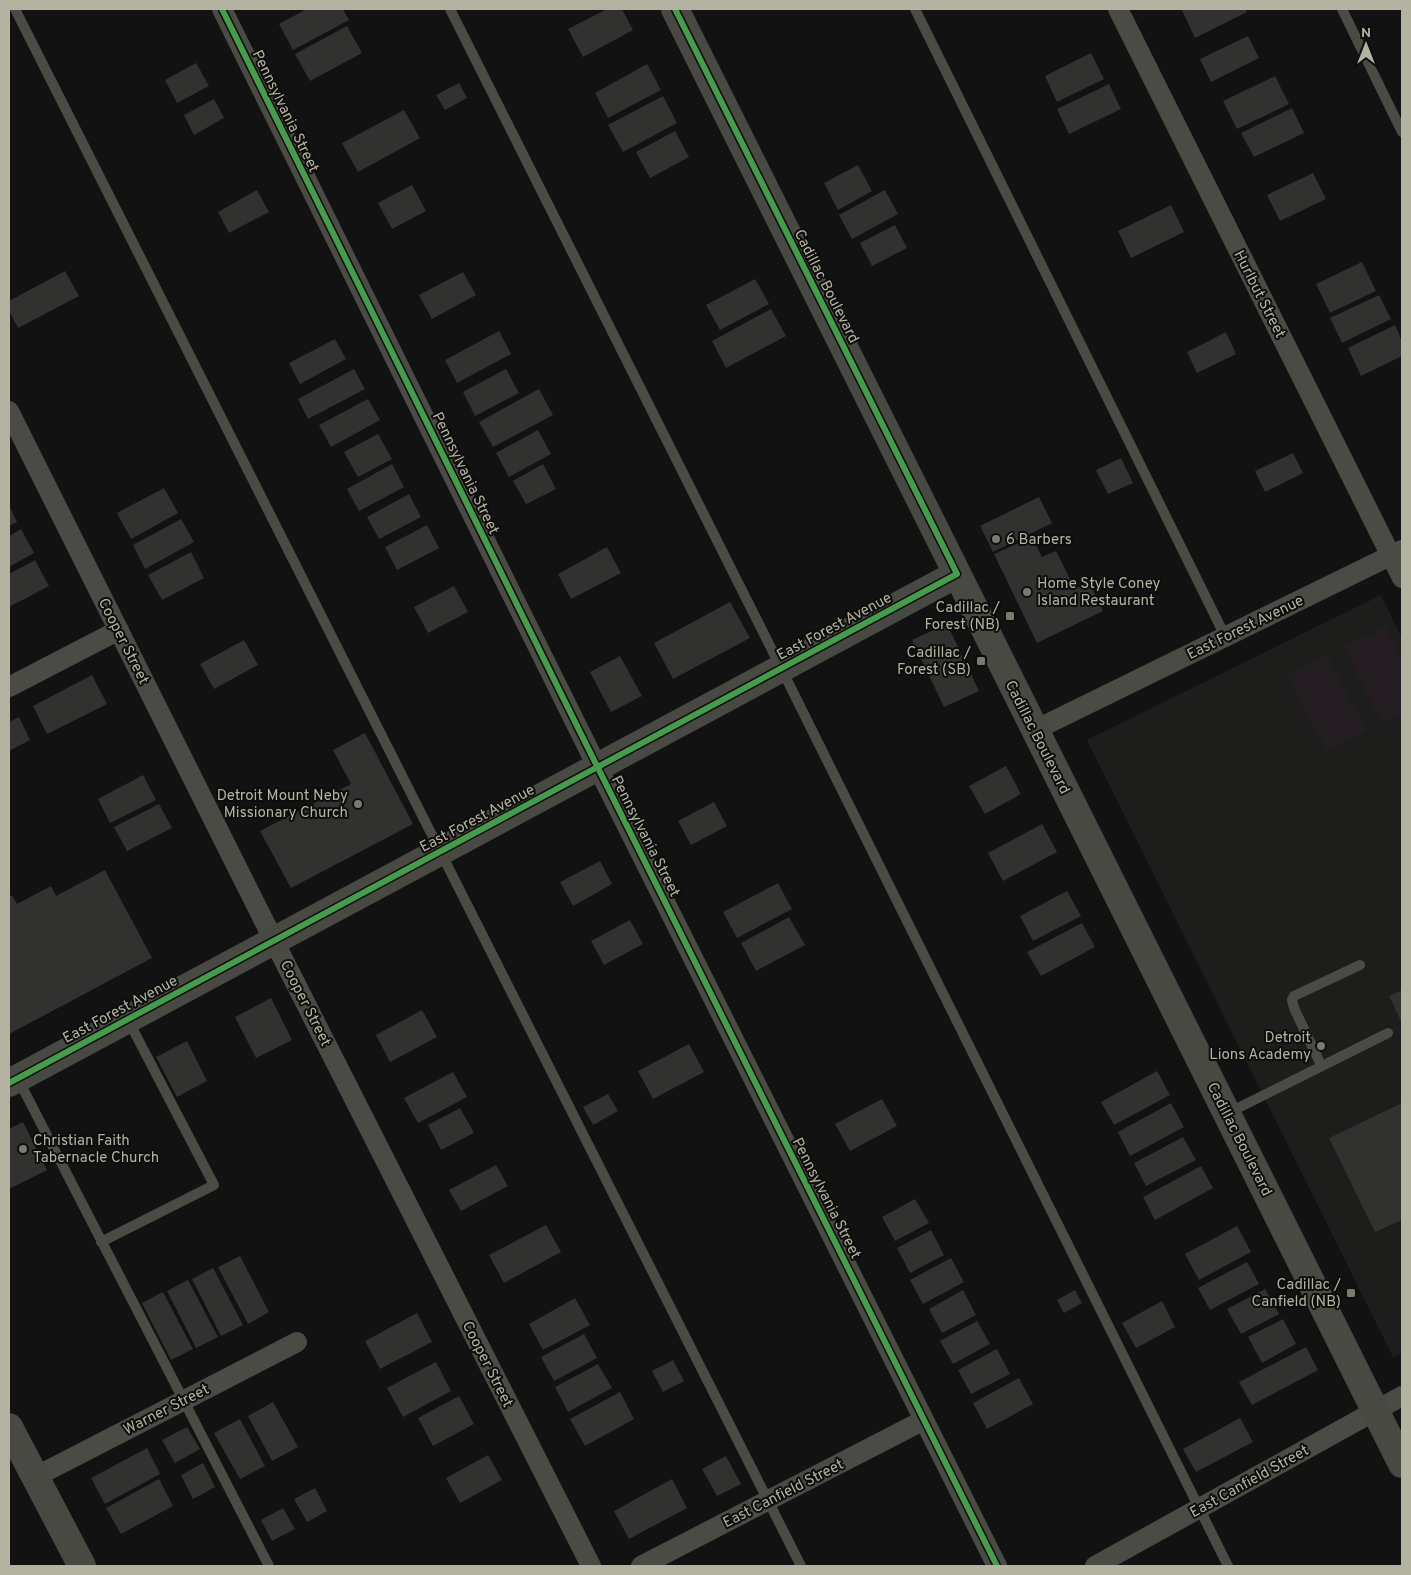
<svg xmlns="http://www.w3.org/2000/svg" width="1411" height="1575" font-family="Overpass,sans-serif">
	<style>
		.built { fill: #1d1e1c }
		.green { fill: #241d22 }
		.building { fill: #31312f }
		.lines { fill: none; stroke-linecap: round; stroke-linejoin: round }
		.lane { stroke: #4b4b46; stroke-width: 10 }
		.street { stroke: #4b4b46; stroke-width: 20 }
		.secondary { stroke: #494944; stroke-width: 28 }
		.cycleway-casing { stroke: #0d0d0c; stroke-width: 9 }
		.cycleway { stroke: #469c4c; stroke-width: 6 }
		.poi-dot { fill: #7b7a6f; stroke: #0d0d0c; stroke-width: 2 }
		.labels { text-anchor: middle; stroke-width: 4; stroke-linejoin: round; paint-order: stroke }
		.street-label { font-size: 15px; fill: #b4b2a1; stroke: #0d0d0c }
		.poi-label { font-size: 15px; fill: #b4b2a1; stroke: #0d0d0c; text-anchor: end }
	</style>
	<rect width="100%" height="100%" fill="#121212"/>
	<path class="built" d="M1381 595 1402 639V1353L1393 1357 1087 740Z"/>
	<path class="green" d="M1386 627 1402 661V714L1381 724 1344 646Z
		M1327 655 1367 731 1327 751 1287 676Z"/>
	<path class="building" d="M307 9H343L349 20 293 50 279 24Z
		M607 9H622L633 30 583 57 568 29Z
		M1184 9H1245L1247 12 1195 38 1182 10Z
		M347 26 362 53 310 81 295 54Z
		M1248 36 1259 58 1211 82 1200 59Z
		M1091 53 1104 79 1057 102 1045 76Z
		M196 63 209 86 177 103 165 80Z
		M647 64 661 90 608 118 595 93Z
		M1275 76 1289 104 1237 129 1223 101Z
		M459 83 467 98 445 110 436 95Z
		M1109 84 1121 109 1069 134 1057 109Z
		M663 96 677 123 623 152 608 125Z
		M214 99 224 118 194 135 184 115Z
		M1292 108 1304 133 1254 157 1241 133Z
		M404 110 420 138 358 172 342 143Z
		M675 131 689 157 650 178 636 152Z
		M858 165 872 191 838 210 824 183Z
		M1313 173 1326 199 1280 221 1267 195Z
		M412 185 426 211 392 229 378 203Z
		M257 190 269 212 229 233 218 212Z
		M885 190 898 214 852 239 839 215Z
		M1171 205 1184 232 1131 258 1118 231Z
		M895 225 907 248 872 266 860 243Z
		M1362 262 1376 291 1330 313 1316 284Z
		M65 271 79 296 18 328 9 311V301Z
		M463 272 476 295 432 319 419 295Z
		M755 279 769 304 720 330 706 305Z
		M1379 295 1391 319 1342 343 1330 318Z
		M771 309 786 336 726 368 712 341Z
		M1395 325 1402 341V356L1361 376 1348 348Z
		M499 331 511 354 457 383 445 360Z
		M1226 332 1236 354 1197 373 1187 352Z
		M335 339 346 359 300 384 289 363Z
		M354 369 365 389 308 419 298 399Z
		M506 369 519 393 475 416 463 392Z
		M539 389 553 415 493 447 479 422Z
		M368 399 380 420 331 447 319 425Z
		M538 430 551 454 509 477 496 453Z
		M378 434 392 459 358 477 344 452Z
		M1293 453 1303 473 1265 492 1255 471Z
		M1121 458 1133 483 1108 494 1096 470Z
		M392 464 404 487 359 511 347 489Z
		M543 464 556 489 526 504 513 481Z
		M164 488 178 513 131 539 117 513Z
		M409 494 421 517 379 539 367 517Z
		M1039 497 1052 523 993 552 980 526Z
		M9 506 17 522 9 526Z
		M181 519 194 542 145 569 133 545Z
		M427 525 439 548 397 570 385 547Z
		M21 529 34 553 9 567V536Z
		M1032 537 1042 557 1056 551 1075 589 1089 582 1103 611 1037 643 994 554Z
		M607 547 621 573 571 599 558 574Z
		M191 552 204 578 162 600 148 575Z
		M35 560 49 586 9 607V574Z
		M454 586 468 612 428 633 414 607Z
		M730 602 750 638 673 679 654 643Z
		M947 624 979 691 944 707 912 640Z
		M244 640 258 665 214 689 200 664Z
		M620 656 642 696 611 712 590 672Z
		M92 675 107 704 47 734 33 706Z
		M19 717 30 740 9 751V722Z
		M365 733 413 824 291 888 260 831 351 784 333 750Z
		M1006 766 1021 794 985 814 969 786Z
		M143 775 156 800 110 823 98 799Z
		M714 802 727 826 691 845 678 821Z
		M159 804 172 828 127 851 114 827Z
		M1042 824 1057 852 1003 881 988 853Z
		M600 861 612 884 573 906 560 882Z
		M105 870 152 958 9 1034V897L12 895 17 904 51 886 56 896Z
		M778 883 792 909 737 938 723 912Z
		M1067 891 1081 916 1033 941 1020 916Z
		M789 917 805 945 756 971 741 943Z
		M630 920 643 944 604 965 591 941Z
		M1082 923 1095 947 1041 976 1027 952Z
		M1402 990V1023L1389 996Z
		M271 998 292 1040 256 1058 235 1017Z
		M422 1010 437 1037 390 1062 376 1035Z
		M187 1041 207 1081 177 1097 156 1057Z
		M689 1044 704 1072 653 1099 638 1071Z
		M1157 1071 1170 1095 1114 1125 1101 1102Z
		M453 1072 467 1097 418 1123 404 1098Z
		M608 1094 618 1111 593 1125 583 1107Z
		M882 1099 897 1126 850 1151 835 1124Z
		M1171 1103 1184 1127 1130 1156 1118 1132Z
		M1402 1103V1220L1375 1232 1329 1138Z
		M460 1108 474 1133 441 1150 428 1125Z
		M23 1122 47 1170 9 1189V1129Z
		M1183 1137 1196 1160 1146 1186 1134 1163Z
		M496 1165 508 1186 461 1211 449 1190Z
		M1201 1166 1213 1188 1155 1220 1143 1197Z
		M915 1199 929 1223 895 1241 882 1217Z
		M546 1225 561 1252 504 1283 489 1255Z
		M1237 1226 1251 1252 1199 1280 1185 1254Z
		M931 1230 944 1255 910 1273 897 1248Z
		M240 1256 269 1312 248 1324 218 1267Z
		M951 1258 964 1282 923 1304 910 1280Z
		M1247 1262 1259 1284 1210 1310 1198 1288Z
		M213 1268 243 1325 221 1336 192 1279Z
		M188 1280 218 1337 196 1348 167 1291Z
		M1265 1289 1279 1314 1241 1334 1227 1309Z
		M963 1290 976 1315 942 1333 929 1309Z
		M1075 1290 1082 1303 1064 1313 1057 1300Z
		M163 1292 193 1349 171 1360 142 1303Z
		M575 1298 590 1325 543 1350 529 1324Z
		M1162 1301 1175 1327 1136 1348 1122 1323Z
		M417 1313 432 1342 380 1369 365 1341Z
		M1283 1319 1296 1344 1262 1363 1248 1337Z
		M977 1321 990 1344 953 1364 940 1341Z
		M584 1334 597 1358 554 1381 541 1357Z
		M1306 1347 1318 1370 1252 1405 1239 1382Z
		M997 1349 1010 1374 971 1394 958 1370Z
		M673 1360 684 1381 663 1392 652 1371Z
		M436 1362 451 1391 403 1417 387 1388Z
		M598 1364 612 1388 568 1412 555 1387Z
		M1019 1378 1033 1404 987 1429 973 1403Z
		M620 1392 634 1419 585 1446 570 1419Z
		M459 1396 474 1424 433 1446 418 1418Z
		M273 1402 298 1447 272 1461 248 1416Z
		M1240 1418 1253 1442 1196 1472 1183 1449Z
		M240 1419 265 1466 240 1479 214 1433Z
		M187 1427 200 1449 175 1463 162 1440Z
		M147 1448 160 1474 105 1504 91 1478Z
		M488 1455 502 1480 460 1503 446 1478Z
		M726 1456 741 1484 717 1496 702 1469Z
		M203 1463 215 1487 193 1499 181 1475Z
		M159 1479 173 1506 121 1534 106 1508Z
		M672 1479 687 1508 629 1539 614 1511Z
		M315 1488 327 1511 307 1522 294 1499Z
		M283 1508 295 1529 272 1541 261 1520Z"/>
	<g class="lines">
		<path class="lane" d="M15 9 801 1566
			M450 9 781 668 1228 1566
			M915 9 1225 636
			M1342 9 1402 132
			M1321 1065 1294 1008 1292 1000 1294 996 1360 965
			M18 1079 269 1566
			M1228 1113 1388 1033
			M101 1242 214 1185 128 1020"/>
		<path class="street" d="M222 9 582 736 997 1566
			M1118 9 1402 578
			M9 411 274 941 591 1566
			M9 687 119 630
			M1035 730 1402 550
			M35 1477 297 1342
			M641 1566 924 1420
			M1095 1566 1402 1396"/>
		<path class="secondary" d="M675 9 1402 1464
			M9 1083 957 574
			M9 1427 82 1566"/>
		<defs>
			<path id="cycleway" d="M222 9 582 736 997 1566
				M9 1083 957 574 675 9"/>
		</defs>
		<use href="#cycleway" class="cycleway-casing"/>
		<use href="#cycleway" class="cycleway"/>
	</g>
	<g class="poi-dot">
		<circle cx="996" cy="539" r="5"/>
		<circle cx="1027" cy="592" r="5"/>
		<rect x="1005" y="611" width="10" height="10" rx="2.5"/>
		<rect x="976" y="656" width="10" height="10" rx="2.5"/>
		<circle cx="358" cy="804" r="5"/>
		<circle cx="1321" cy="1046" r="5"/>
		<circle cx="23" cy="1149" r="5"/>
		<rect x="1346" y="1288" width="10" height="10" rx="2.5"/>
	</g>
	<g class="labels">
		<g class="street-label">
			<text transform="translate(286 111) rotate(64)" y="5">Pennsylvania Street</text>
			<text transform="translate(827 286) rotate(63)" y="5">Cadillac Boulevard</text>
			<text transform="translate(1260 294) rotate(63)" y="5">Hurlbut Street</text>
			<text transform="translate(466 473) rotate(64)" y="5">Pennsylvania Street</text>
			<text transform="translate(834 626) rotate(-28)" y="5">East Forest Avenue</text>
			<text transform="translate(1245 627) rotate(-26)" y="5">East Forest Avenue</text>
			<text transform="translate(124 641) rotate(63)" y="5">Cooper Street</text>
			<text transform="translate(1038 737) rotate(63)" y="5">Cadillac Boulevard</text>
			<text transform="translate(477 818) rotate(-28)" y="5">East Forest Avenue</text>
			<text transform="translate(646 836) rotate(63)" y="5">Pennsylvania Street</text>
			<text transform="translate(306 1003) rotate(63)" y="5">Cooper Street</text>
			<text transform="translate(120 1009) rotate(-28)" y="5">East Forest Avenue</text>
			<text transform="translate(1240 1139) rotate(63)" y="5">Cadillac Boulevard</text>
			<text transform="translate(827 1198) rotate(63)" y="5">Pennsylvania Street</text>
			<text transform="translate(488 1364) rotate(63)" y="5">Cooper Street</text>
			<text transform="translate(166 1409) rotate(-27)" y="5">Warner Street</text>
			<text transform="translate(1249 1481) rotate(-29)" y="5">East Canfield Street</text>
			<text transform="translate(783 1493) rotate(-27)" y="5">East Canfield Street</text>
		</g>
		<g class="poi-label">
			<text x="1006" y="544" text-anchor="start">6 Barbers</text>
			<text x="1037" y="588" text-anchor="start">Home Style Coney<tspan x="1037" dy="17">Island Restaurant</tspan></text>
			<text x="1000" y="612">Cadillac /<tspan x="1000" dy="17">Forest (NB)</tspan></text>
			<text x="971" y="657">Cadillac /<tspan x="971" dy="17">Forest (SB)</tspan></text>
			<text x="348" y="800">Detroit Mount Neby<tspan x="348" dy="17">Missionary Church</tspan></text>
			<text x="1311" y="1042">Detroit<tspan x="1311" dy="17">Lions Academy</tspan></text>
			<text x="33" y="1145" text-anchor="start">Christian Faith<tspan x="33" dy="17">Tabernacle Church</tspan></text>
			<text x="1341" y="1289">Cadillac /<tspan x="1341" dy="17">Canfield (NB)</tspan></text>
		</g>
	</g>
	<rect width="1411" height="1575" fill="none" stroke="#b4b2a1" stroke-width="20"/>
	<g transform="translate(1366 45)" stroke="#0d0d0c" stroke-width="4" paint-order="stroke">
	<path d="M0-4L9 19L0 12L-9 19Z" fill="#b4b2a1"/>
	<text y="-8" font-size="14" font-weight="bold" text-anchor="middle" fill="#b4b2a1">N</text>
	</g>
</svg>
